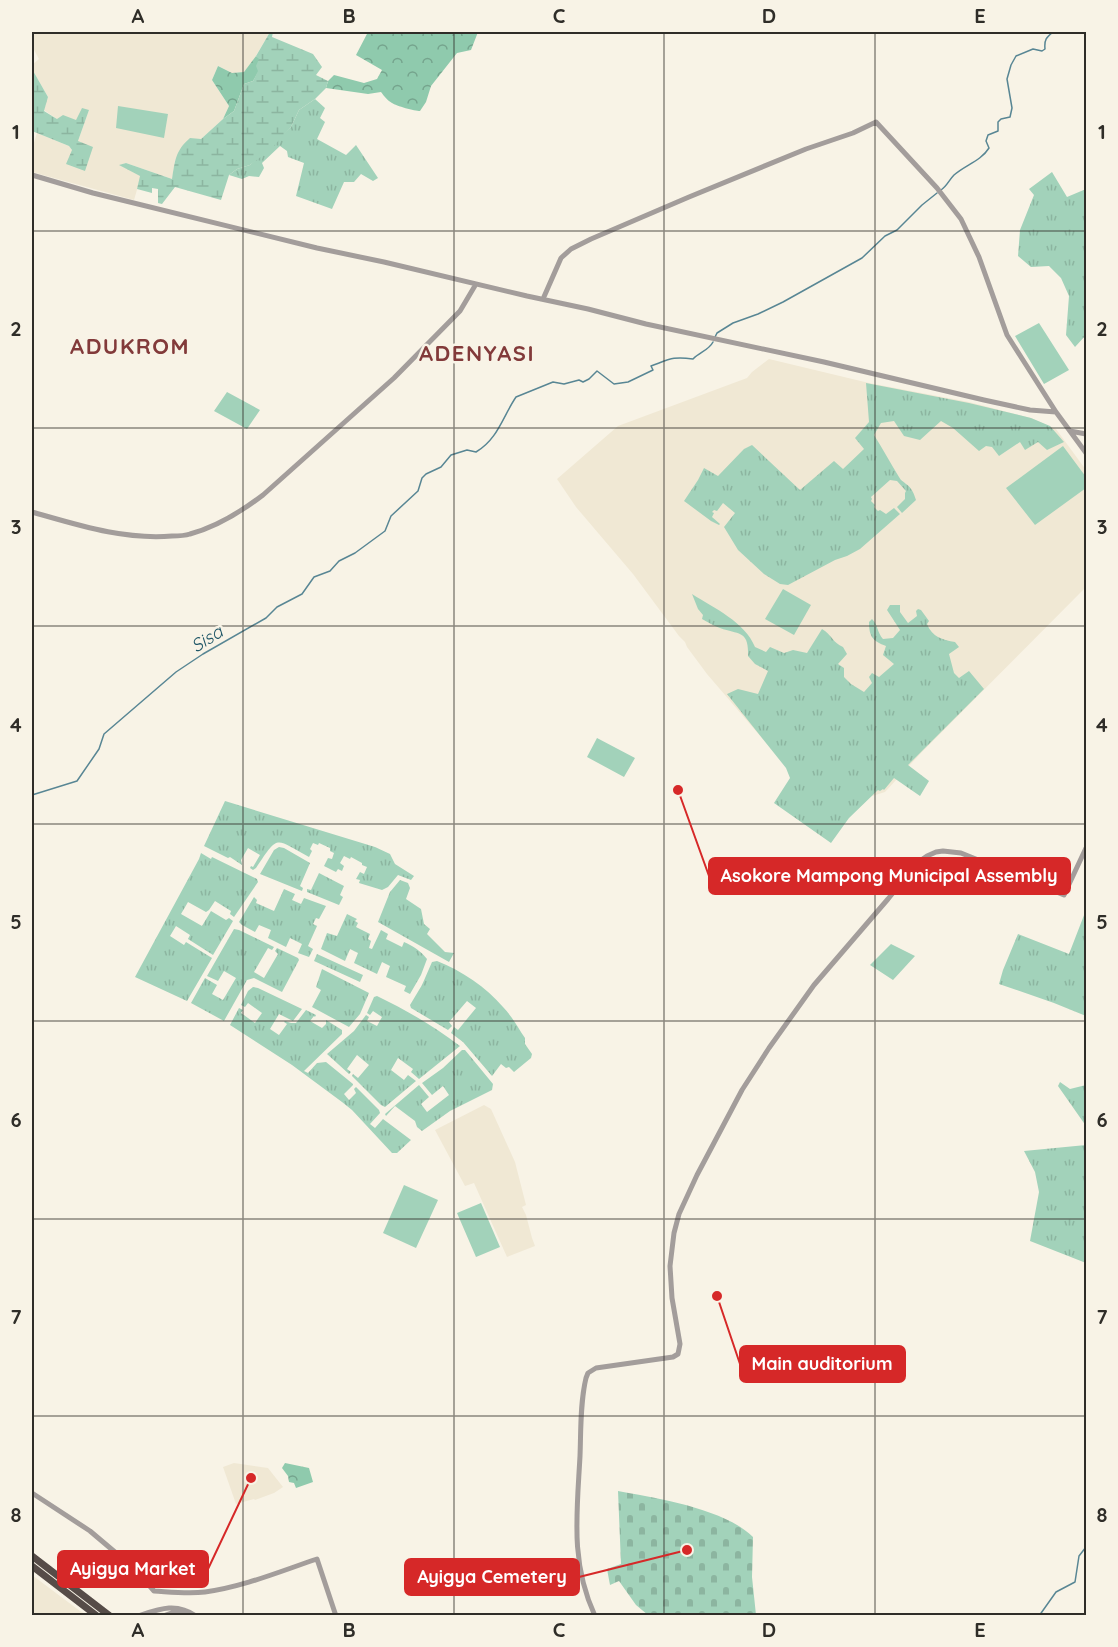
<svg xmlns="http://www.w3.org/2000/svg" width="1118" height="1647" font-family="Quicksand,sans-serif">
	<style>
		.built { fill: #f0e8d4 }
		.grass { fill: url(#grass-tufts) }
		.forest { fill: url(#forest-crowns) }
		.wetland { fill: url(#wetland-marsh) }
		.cemetery { fill: url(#cemetery-stones) }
		.pitch { fill: #a2d2ba }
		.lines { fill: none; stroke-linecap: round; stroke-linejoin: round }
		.stream { stroke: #588694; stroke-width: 1.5 }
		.tertiary { stroke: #a39d9b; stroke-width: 5 }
		.trunk { stroke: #564c48; stroke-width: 7 }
		.grid { fill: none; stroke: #2f2d28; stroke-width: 1.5; stroke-opacity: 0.55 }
		.labels { text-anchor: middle; stroke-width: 5; stroke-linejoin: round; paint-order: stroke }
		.water-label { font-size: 18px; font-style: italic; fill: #205767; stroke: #f8f3e6 }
		.district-label { font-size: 22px; font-weight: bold; letter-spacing: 1.5px; fill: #823a3a; stroke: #f8f3e6 }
		.leader { fill: none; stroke: #d62828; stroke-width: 2 }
		.callout-dot { fill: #d62828; stroke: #f8f3e6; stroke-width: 2 }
		.callout { fill: #d62828; stroke: #d62828; stroke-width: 2 }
		.callout-label { font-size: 18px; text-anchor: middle; font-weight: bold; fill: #fff }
		.neatline { fill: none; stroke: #2f2d28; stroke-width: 2 }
		.grid-label { font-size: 20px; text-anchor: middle; font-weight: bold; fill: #2f2d28 }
	</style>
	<defs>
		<pattern id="grass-tufts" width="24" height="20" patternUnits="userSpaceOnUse" patternTransform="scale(1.5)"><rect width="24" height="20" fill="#a2d2ba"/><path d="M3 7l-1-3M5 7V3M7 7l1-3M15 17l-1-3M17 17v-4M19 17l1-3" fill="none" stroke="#8cb5a0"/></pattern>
		<pattern id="forest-crowns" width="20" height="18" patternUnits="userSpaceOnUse" patternTransform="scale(1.5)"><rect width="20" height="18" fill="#8fcaad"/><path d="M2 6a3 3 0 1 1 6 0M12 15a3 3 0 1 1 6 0" fill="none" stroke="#75a48d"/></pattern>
		<pattern id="wetland-marsh" width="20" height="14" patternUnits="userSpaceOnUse" patternTransform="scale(1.5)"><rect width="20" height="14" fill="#a2d2ba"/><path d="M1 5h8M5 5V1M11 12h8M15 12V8" fill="none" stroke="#8cb5a0"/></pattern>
		<pattern id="cemetery-stones" width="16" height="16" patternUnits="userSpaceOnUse" patternTransform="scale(1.5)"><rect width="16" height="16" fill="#a2d2ba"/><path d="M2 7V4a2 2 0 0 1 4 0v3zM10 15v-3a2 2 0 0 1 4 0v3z" fill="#8cb5a0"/></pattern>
	</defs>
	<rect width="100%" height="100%" fill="#f8f3e6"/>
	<path class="built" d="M32 32H270L251 64 244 72 232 73 218 66 212 80 229 106 223 119 201 139 175 160 172 179 126 163 120 165 141 176 134 200 32 172V149L37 133 69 146 72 150 78 141 89 110 76 120 57 119 44 110 48 97 32 69V65L39 59 32 46Z
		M769 359 869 383 969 402 1031 418 1056 429 1086 470V587L921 753 885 792 869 797 792 773 707 674 687 647 685 642 679 636 633 574 576 507 557 479 618 426 747 378 752 372Z
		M484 1105 491 1109 515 1162 526 1205 522 1207 526 1215 532 1238 535 1246 507 1257 474 1183 465 1186 435 1130Z
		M234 1463 268 1468 283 1487 274 1493 255 1500 254 1499 236 1504 223 1467Z
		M32 1575 80 1611 87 1615H32Z"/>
	<path class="grass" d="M315 99 325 108 320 118 325 122 317 139 346 155 356 145 378 178 373 181 361 174 354 182H344L332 209 296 196 304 163 288 157 287 151 280 146 262 163 264 168 259 177 249 176 242 179 229 175 237 169 250 165 291 127 299 110Z
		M1052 172 1067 197 1086 189V335L1075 347 1066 335 1069 296 1061 278 1049 266 1031 267 1018 256 1020 230 1034 195 1029 189Z
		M866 383 969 403 1031 418 1050 426 1064 442 1047 450 1038 442 1025 450 1020 442 999 456 992 447 986 446 979 451 953 428 941 421 920 440 904 436 894 421 881 423 874 435C883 449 891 464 899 477 902 482 902 480 906 484 912 488 914 494 916 500L902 513 897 507 905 499V493L906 491 897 481 890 480 871 497 872 499 871 501 875 505 874 507 878 511 880 510 886 514 894 508 900 514 860 549 847 556 835 560 788 585 780 584 764 574 738 550 724 527 735 513 723 503 717 511 714 510 712 512 714 513 712 517 720 524 719 525 711 521 684 501 698 480 704 468 718 476 744 449 752 445 800 490 834 461 843 469 864 449 855 438 869 422Z
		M692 594C714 608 745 622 755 647L766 652 770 647 784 653 793 650 807 653 822 629C832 635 833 643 843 647L847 654 838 664 844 668V677L851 684 864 692 872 683 869 677 872 673 879 677 894 664 883 655 886 646C873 641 869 637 869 622L872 619C878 625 877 632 883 639L893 638 900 630 887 610 890 605H900V612L908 623 917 616 916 611 918 609 921 610 929 621 927 624C932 637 943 640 955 642L959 647 949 654 954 673 959 678 969 671 984 689 908 765 929 781 920 796 894 778 884 790 883 789 880 791 878 790 849 818 831 843 774 803 790 778 786 768 727 694 738 689 758 694 768 671 755 664 748 656C749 630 739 635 720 628 714 626 708 622 702 619L703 615 698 609Z
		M225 801 375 847 390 854 395 864 414 876 411 880 398 875 388 887 382 890 359 883 360 880 356 879 360 872 364 874 367 867 362 865V863L351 857 350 859 344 856 340 863 344 866 342 871 338 869 336 872 324 866 328 858 332 859 334 853 330 851V848L319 843 318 845 313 843 310 849 312 851 309 857C274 838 279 834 256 868L253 870 250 868 251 866 253 867 260 855 248 848 241 860 242 865 230 857 228 858 204 846Z
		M279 847 284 848 310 863 300 886 303 888 302 891 260 874 274 850Z
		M201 853 211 859 212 857 257 879 258 882 234 917 230 914 231 911 215 901 209 910 206 912 188 902 181 914 202 926 211 911 226 920 229 918 233 921 213 955 188 939 190 935 176 926 170 936 184 945 186 942 212 958 187 1001 135 977 199 859Z
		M319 873 344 886 340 895 343 897 339 905 307 892V889L311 890Z
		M400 880 408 883 410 888 406 899 421 909 424 924 430 929 427 934 445 952 454 953 449 962 378 922 390 892Z
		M284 889 295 894 292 900 301 904 304 898 326 906 319 919 316 918 313 924 317 926 308 946 313 949 309 957 298 953 302 944 290 938 286 947 268 938 271 930 259 925 255 932 242 925 239 922 254 897 257 900 256 903 274 911Z
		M1086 910V1016L1054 1003 999 984 1003 970 1018 934 1069 954Z
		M347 914 357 919 355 921 358 923 356 927 370 934 368 939 371 941 369 948 372 949 381 930 388 934 386 939 402 947 404 942C413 946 421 951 427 959L421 975 410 994 404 991 406 986 386 977 390 966 382 962 377 974 354 963 358 953 350 949 345 961 321 949 327 933 337 936Z
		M234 929 239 930 274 947 272 950 268 948 254 972 264 978 278 954 275 951 277 948 298 958 299 960 282 992 254 978 247 980 224 1021 191 1003 205 978 217 985 212 994 223 1000 236 978 224 971 218 981 207 976Z
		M317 954 363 975 360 982 314 961Z
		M437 961C462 971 486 987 503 1007 512 1016 518 1028 525 1038V1044L532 1054 531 1058 514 1072 509 1067 506 1068 501 1064 492 1076 463 1042 451 1033 454 1027 458 1030 476 1008 467 1001 449 1022 452 1026 448 1030 411 1008 410 1005 422 985 432 962Z
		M322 969 369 993 360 1014 349 1027 312 1007 321 990 316 987Z
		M253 987 258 988 302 1009 293 1021 279 1014 270 1029 279 1035 287 1024 284 1022 285 1021 291 1023H296L306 1010 316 1015 315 1017 314 1016 310 1021 322 1028 326 1024V1020L342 1030V1034L304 1071 308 1073 317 1063 326 1062 353 1084V1085L344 1094 349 1100 356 1093 354 1089 356 1087 379 1110 380 1113 370 1124 375 1128 383 1119 411 1140 397 1153H392L352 1110 342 1102 292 1065 230 1025 239 1008 243 1010 241 1013 255 1023 262 1013 248 1003 245 1007 241 1005 248 991Z
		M377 996C406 1010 434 1026 460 1046L419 1079 411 1072 413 1069 398 1058 391 1070 404 1080 408 1075 416 1081 385 1107 381 1105 352 1076 353 1074 358 1078 369 1065 357 1055 347 1069 351 1072 349 1074 327 1054 354 1031 366 1015 369 1017 367 1021 377 1026 382 1017 373 1011 370 1015 367 1013 374 997Z
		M462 1050H465L493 1084 492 1090 450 1111 422 1131 417 1127 415 1121 395 1106 386 1116 385 1114 419 1085 429 1097 421 1104 427 1112 449 1095 443 1086 432 1095 422 1083 443 1068Z
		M1060 1082 1070 1089 1086 1085V1126L1058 1086Z
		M1086 1145V1263L1030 1241 1039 1192 1035 1172 1024 1151Z"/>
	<path class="forest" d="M368 32H478L471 50 457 53 431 86 426 102 420 111C415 111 396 106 392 103 388 101 384 96 381 92L368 94 326 88 328 81 334 75 364 83 377 79 382 70 356 55Z
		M256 56 259 58V71L253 81 244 84 234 111 223 119 229 106 212 80 218 66 232 73 244 72Z
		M285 1463 309 1468 313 1482 296 1488 294 1483 289 1482 288 1476 282 1468Z"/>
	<path class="wetland" d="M270 32H273L272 37 313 54 322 67 316 75 328 81 326 88 315 99 299 110 291 127 270 150 250 165 237 169 229 175 221 200 175 187 162 204 158 203V189L152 188V193L137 189 140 176 119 165 126 163 172 179C175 161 175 151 190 138L201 139 223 119 234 111 244 84 253 81 258 71 256 66 259 59 256 56Z
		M32 69 48 97 44 111 57 119 63 115 76 120 82 108 89 110 78 141 93 147 85 171 66 164 72 150 69 146 32 131Z"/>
	<path class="cemetery" d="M618 1491C657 1498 725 1509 753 1537L752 1577 756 1615H648L636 1605 619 1581 610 1585 607 1569 621 1564Z"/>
	<path class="pitch" d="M118 106 168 114 164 138 116 128Z
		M1039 323 1069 370 1044 384 1015 336Z
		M227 392 260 410 247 429 214 411Z
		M1063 446 1086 477V488L1035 525 1006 488Z
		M783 589 811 605 794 635 765 619Z
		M597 738 635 758 624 777 587 757Z
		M891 944 915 956 893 980 870 965Z
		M404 1185 438 1200 416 1248 383 1233Z
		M481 1203 500 1247 476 1257 457 1213Z"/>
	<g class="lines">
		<path class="stream" d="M941 190C947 186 949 180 954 175 965 165 981 161 989 148L986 141 988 135 998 131V122L1001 119 1010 117 1012 108 1007 79 1011 65 1016 56 1033 49 1042 51 1045 49C1044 39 1047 37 1053 32
			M715 337 717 333 733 323 758 314 783 302 862 258 885 236 897 230 922 205 937 193
			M32 795 77 781 99 749 104 734 176 672 203 654 266 618 277 607 302 594 314 577 330 571 339 561 355 553 385 531 391 516 418 491 422 478 426 474 441 467 451 455 467 450 476 452C498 439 503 416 516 397L553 382 564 384 579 380 583 382 589 379 597 371 614 384 628 382 653 370 651 366C670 359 673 356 693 359 700 352 709 350 713 342
			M1039 1616 1056 1592 1075 1582 1079 1556 1086 1547"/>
		<path class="tertiary" d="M32 175 93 193 317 248 384 262 527 296 588 309 646 324 824 362 984 400 1030 410 1056 412
			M543 299 561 258 571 249 591 239 689 197 806 149 853 133 876 122 937 188 961 219 979 257 1007 335 1056 412 1086 453
			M1070 431 1086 434
			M32 512C78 525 123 540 172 536 177 536 184 536 190 534 216 527 242 511 263 495L394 378 460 311 476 284
			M32 1493 90 1531 135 1569 154 1591C171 1592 188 1594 205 1592 243 1587 281 1571 317 1559L336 1616
			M138 1616C159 1609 176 1602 196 1616
			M163 1616 177 1611 189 1616
			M595 1616C570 1562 577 1513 580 1456 581 1431 580 1403 586 1378L588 1373 596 1368 673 1357 678 1354 680 1344 672 1298 670 1266 674 1233 679 1214 697 1175 742 1090 769 1048 814 985 888 899 917 863 927 856 936 852 943 851 961 853 1064 895 1086 848"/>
		<path class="trunk" d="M32 1556 110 1616
			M32 1566 97 1616"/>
	</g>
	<path class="grid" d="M243 32V1616M454 32V1616M664 32V1616M875 32V1616M32 231H1086M32 428H1086M32 626H1086M32 824H1086M32 1021H1086M32 1219H1086M32 1416H1086"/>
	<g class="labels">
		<g class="water-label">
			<text transform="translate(207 639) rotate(-32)" y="6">Sisa</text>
		</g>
		<g class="district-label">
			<text x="130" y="354">ADUKROM</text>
			<text x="477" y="361">ADENYASI</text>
		</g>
	</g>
	<path class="leader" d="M678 790L709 876M717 1296L740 1364M251 1478L208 1569M687 1550L579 1577"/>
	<g class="callout-dot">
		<circle cx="678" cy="790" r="6"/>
		<circle cx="717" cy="1296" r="6"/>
		<circle cx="251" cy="1478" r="6"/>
		<circle cx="687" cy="1550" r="6"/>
	</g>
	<g class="callout">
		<rect x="709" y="858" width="361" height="36" rx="6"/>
		<rect x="740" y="1346" width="165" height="36" rx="6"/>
		<rect x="58" y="1551" width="150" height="36" rx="6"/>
		<rect x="405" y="1559" width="174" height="36" rx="6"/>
	</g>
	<g class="callout-label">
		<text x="889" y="882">Asokore Mampong Municipal Assembly</text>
		<text x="822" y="1370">Main auditorium</text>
		<text x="133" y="1575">Ayigya Market</text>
		<text x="492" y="1583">Ayigya Cemetery</text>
	</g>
	<rect width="1118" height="1647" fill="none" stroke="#f8f3e6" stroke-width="66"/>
	<rect x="33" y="33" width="1052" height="1581" class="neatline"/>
	<g class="grid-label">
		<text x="138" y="23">A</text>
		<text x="349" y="23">B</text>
		<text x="559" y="23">C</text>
		<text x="769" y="23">D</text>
		<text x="980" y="23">E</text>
		<text x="16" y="139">1</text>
		<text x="1102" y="139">1</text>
		<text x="16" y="336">2</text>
		<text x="1102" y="336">2</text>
		<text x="16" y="534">3</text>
		<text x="1102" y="534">3</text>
		<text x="16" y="732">4</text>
		<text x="1102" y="732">4</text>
		<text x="16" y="929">5</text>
		<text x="1102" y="929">5</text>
		<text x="16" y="1127">6</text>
		<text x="1102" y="1127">6</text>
		<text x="16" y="1324">7</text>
		<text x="1102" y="1324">7</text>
		<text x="16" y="1522">8</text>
		<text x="1102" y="1522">8</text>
		<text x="138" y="1637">A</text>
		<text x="349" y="1637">B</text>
		<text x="559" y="1637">C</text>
		<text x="769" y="1637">D</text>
		<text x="980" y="1637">E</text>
	</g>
</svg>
